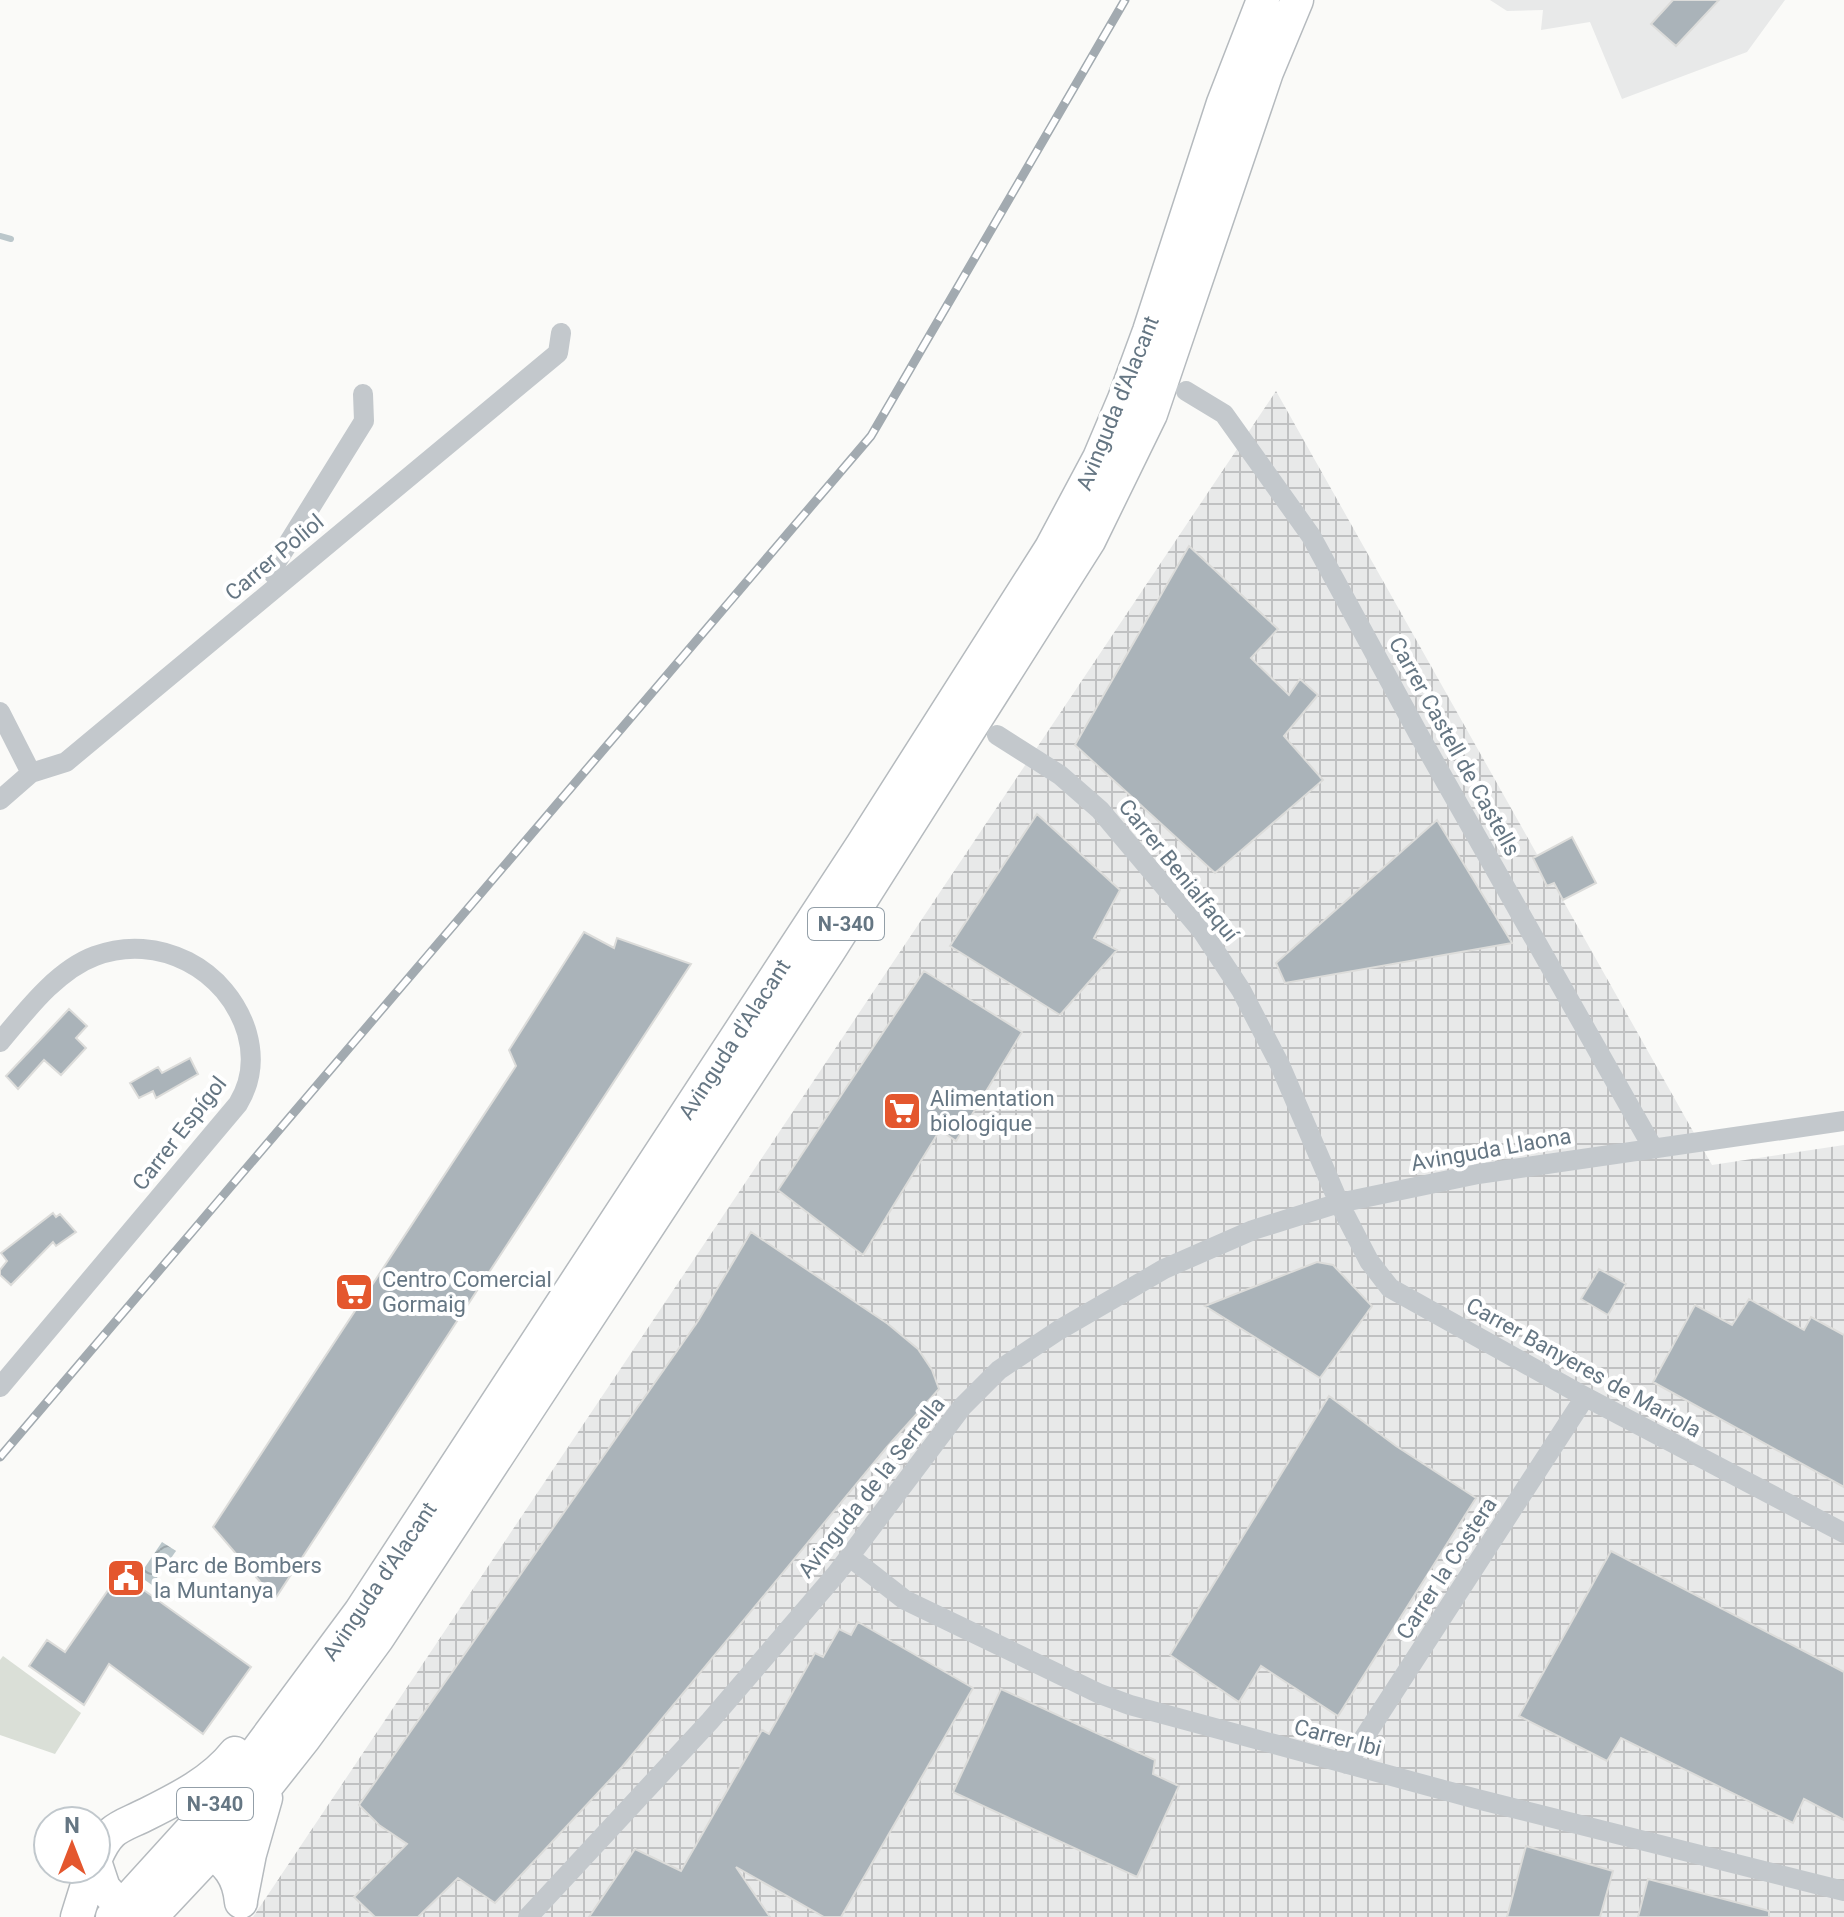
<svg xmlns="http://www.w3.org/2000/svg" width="1844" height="1917" font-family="Roboto,sans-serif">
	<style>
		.built { fill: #e8e9e9 }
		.industrial { fill: url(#industrial-grid) }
		.park { fill: #dadfd7 }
		.water { fill: url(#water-waves) }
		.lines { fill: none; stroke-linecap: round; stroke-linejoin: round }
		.stream { stroke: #bbc7cb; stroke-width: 6 }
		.building { fill: #aab3b9; stroke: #dcdcda; stroke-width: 2 }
		.primary-casing { stroke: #b5babe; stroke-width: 35 }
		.minor { stroke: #c3c8cc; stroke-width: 20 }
		.primary { stroke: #fff; stroke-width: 32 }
		.rail-casing { stroke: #a2aab0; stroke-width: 9 }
		.rail { stroke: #fff; stroke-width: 6; stroke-dasharray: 18; stroke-linecap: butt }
		.labels { text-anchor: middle; stroke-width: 8; stroke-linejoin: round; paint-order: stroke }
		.shield { fill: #fff; stroke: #939fa8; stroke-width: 2 }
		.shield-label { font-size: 20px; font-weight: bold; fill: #657683 }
		.street-label { font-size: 22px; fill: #657683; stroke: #fff }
		.poi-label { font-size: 22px; fill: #657683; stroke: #fff; text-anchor: start }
	</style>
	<defs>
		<pattern id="industrial-grid" width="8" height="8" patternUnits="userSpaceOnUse" patternTransform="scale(2)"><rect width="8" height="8" fill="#e8e9e9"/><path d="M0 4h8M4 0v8" fill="none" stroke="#c0c1c2"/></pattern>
		<pattern id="water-waves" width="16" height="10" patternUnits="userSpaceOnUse" patternTransform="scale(2)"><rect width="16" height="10" fill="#bbc7cb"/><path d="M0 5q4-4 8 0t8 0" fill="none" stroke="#9ca6aa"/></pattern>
	</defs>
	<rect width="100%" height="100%" fill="#fafaf8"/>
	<path class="built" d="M1490 0H1785L1747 52 1622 99 1590 22 1541 30 1543 10 1507 11Z"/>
	<path class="industrial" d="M1276 391 1712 1165 1844 1145V1917H253Z"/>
	<path class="park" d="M3 1656 81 1713 55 1754 0 1735V1660Z"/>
	<path class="water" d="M162 1542 176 1551 152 1585 139 1576Z"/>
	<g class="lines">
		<path class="stream" d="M0 236 11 239"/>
	</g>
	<path class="building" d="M1673 0H1719L1676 46 1651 24Z
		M1189 546 1278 629 1251 658 1289 695 1300 679 1318 695 1284 736 1323 780 1215 873 1075 745Z
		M1037 814 1120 890 1094 938 1117 950 1060 1015 950 946Z
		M1437 820 1512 943 1285 983 1276 963Z
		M1572 837 1596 883 1563 900 1554 883 1547 886 1533 858Z
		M584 932 614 948 617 938 691 964 275 1599 213 1527 516 1066 509 1050Z
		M924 971 1022 1032 956 1141 940 1130 863 1255 778 1190Z
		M69 1009 87 1026 76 1038 86 1048 61 1075 44 1060 18 1089 6 1076Z
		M190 1058 198 1074 156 1098 153 1091 139 1098 130 1083 158 1067 162 1073Z
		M53 1213 56 1217 60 1214 76 1232 56 1246 53 1242 11 1285 0 1275V1270L7 1261 1 1253Z
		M751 1232 888 1324 918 1349 932 1370 939 1389 887 1447 622 1767 495 1903 458 1878 418 1917H375L354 1897 407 1844 379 1825 359 1805 698 1321Z
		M1317 1262 1333 1265 1372 1306 1320 1378 1205 1306Z
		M1599 1269 1626 1284 1608 1315 1581 1299Z
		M1749 1299 1804 1330 1811 1317 1844 1335V1487L1653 1382 1695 1305 1732 1325Z
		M1329 1396 1396 1446 1476 1498 1338 1716 1261 1666 1239 1702 1170 1655Z
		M1611 1551 1844 1672V1820L1804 1799 1793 1823 1621 1738 1607 1761 1519 1716Z
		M120 1573 251 1667 203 1734 109 1664 84 1705 29 1666 47 1640 65 1652Z
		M858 1622 973 1688 841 1917H824L736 1867 770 1917H589L635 1849 681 1871 762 1730 769 1734 815 1653 823 1657 839 1629 851 1635Z
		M1001 1689 1155 1760 1153 1774 1179 1786 1137 1877 953 1792Z
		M1526 1846 1613 1871 1600 1917H1507Z
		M1648 1879 1769 1911V1917H1638Z"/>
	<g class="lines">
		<defs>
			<path id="primary" d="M198 1840C222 1861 238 1869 241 1902
				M96 1858C110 1826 119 1828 147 1814 179 1798 213 1781 235 1753
				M96 1864 104 1888 130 1917
				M241 1900 250 1854 266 1798
				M77 1917 92 1869
				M112 1917 231 1786 360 1612 862 845 1051 548 1099 458 1124 399 1149 331 1223 103 1263 0
				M151 1917 228 1835 304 1739 378 1638 829 951 1089 541 1151 414 1267 72 1297 0"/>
		</defs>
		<use href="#primary" class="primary-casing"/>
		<path class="minor" d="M1186 391 1224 414 1311 536 1419 735 1653 1148
			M281 582 271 571 364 421 363 394
			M0 712 31 773
			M997 735 1060 775 1100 810 1202 931 1241 990 1280 1065 1339 1203 1369 1261 1390 1288 1578 1393 1844 1533
			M0 800 31 773 66 762 558 353 561 333
			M0 1042C26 1011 57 970 95 956 158 932 228 969 247 1033 254 1058 252 1081 238 1104L0 1387
			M850 1557 905 1600 1100 1694 1130 1705 1473 1798 1844 1891
			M1347 1764 1585 1397
			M528 1917 710 1721 837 1573 962 1407 999 1370 1059 1330 1164 1269 1253 1230 1339 1203 1478 1174 1844 1121"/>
		<use href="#primary" class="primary"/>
		<defs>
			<path id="rail" d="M0 1457 871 436 1125 0"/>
		</defs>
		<use href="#rail" class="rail-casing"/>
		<use href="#rail" class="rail"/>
	</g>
	<defs>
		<symbol id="supermarket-square" viewBox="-11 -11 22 22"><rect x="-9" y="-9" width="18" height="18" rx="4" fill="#e4572e" stroke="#fff"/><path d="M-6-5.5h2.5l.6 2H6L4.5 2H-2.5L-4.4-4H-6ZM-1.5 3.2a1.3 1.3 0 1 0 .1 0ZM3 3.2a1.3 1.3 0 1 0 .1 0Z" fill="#fff"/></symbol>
		<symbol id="civic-square" viewBox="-11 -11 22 22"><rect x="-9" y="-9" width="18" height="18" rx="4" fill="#e4572e" stroke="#fff"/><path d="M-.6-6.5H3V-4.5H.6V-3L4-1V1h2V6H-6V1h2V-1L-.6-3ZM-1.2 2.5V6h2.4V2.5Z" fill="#fff"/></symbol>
	</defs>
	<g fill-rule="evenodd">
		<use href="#supermarket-square" x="880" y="1089" width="44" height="44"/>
		<use href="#supermarket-square" x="332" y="1270" width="44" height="44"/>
		<use href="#civic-square" x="104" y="1556" width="44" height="44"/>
	</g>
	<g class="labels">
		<g class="shield">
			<rect x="808" y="908" width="76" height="32" rx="6"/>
			<rect x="177" y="1788" width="76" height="32" rx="6"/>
		</g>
		<g class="shield-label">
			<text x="846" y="931">N-340</text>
			<text x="215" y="1811">N-340</text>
		</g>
		<g class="street-label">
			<text transform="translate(1117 403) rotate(-68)" y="8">Avinguda d'Alacant</text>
			<text transform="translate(274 557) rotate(-40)" y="8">Carrer Poliol</text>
			<text transform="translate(1455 746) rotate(61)" y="8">Carrer Castell de Castells</text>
			<text transform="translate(1179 870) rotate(51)" y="8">Carrer Benialfaquí</text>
			<text transform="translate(734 1039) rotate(-57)" y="8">Avinguda d'Alacant</text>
			<text transform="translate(179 1133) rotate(-52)" y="8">Carrer Espígol</text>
			<text transform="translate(1491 1149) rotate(-10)" y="8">Avinguda Llaona</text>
			<text transform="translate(1584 1367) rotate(29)" y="8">Carrer Banyeres de Mariola</text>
			<text transform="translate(871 1487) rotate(-52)" y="8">Avinguda de la Serrella</text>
			<text transform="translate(1446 1568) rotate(-57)" y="8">Carrer la Costera</text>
			<text transform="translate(379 1581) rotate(-56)" y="8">Avinguda d'Alacant</text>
			<text transform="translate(1338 1737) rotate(15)" y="8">Carrer Ibi</text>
		</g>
		<g class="poi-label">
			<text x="930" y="1106">Alimentation<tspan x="930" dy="25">biologique</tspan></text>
			<text x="382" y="1287">Centro Comercial<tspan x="382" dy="25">Gormaig</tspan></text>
			<text x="154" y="1573">Parc de Bombers<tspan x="154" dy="25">la Muntanya</tspan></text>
		</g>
	</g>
	<g transform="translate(72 1845)"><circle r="38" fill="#ffffff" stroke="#c1c8cd" stroke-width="2"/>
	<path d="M0-6L14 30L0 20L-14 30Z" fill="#e4572e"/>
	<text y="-12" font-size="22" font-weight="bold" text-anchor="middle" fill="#657683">N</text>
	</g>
</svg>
